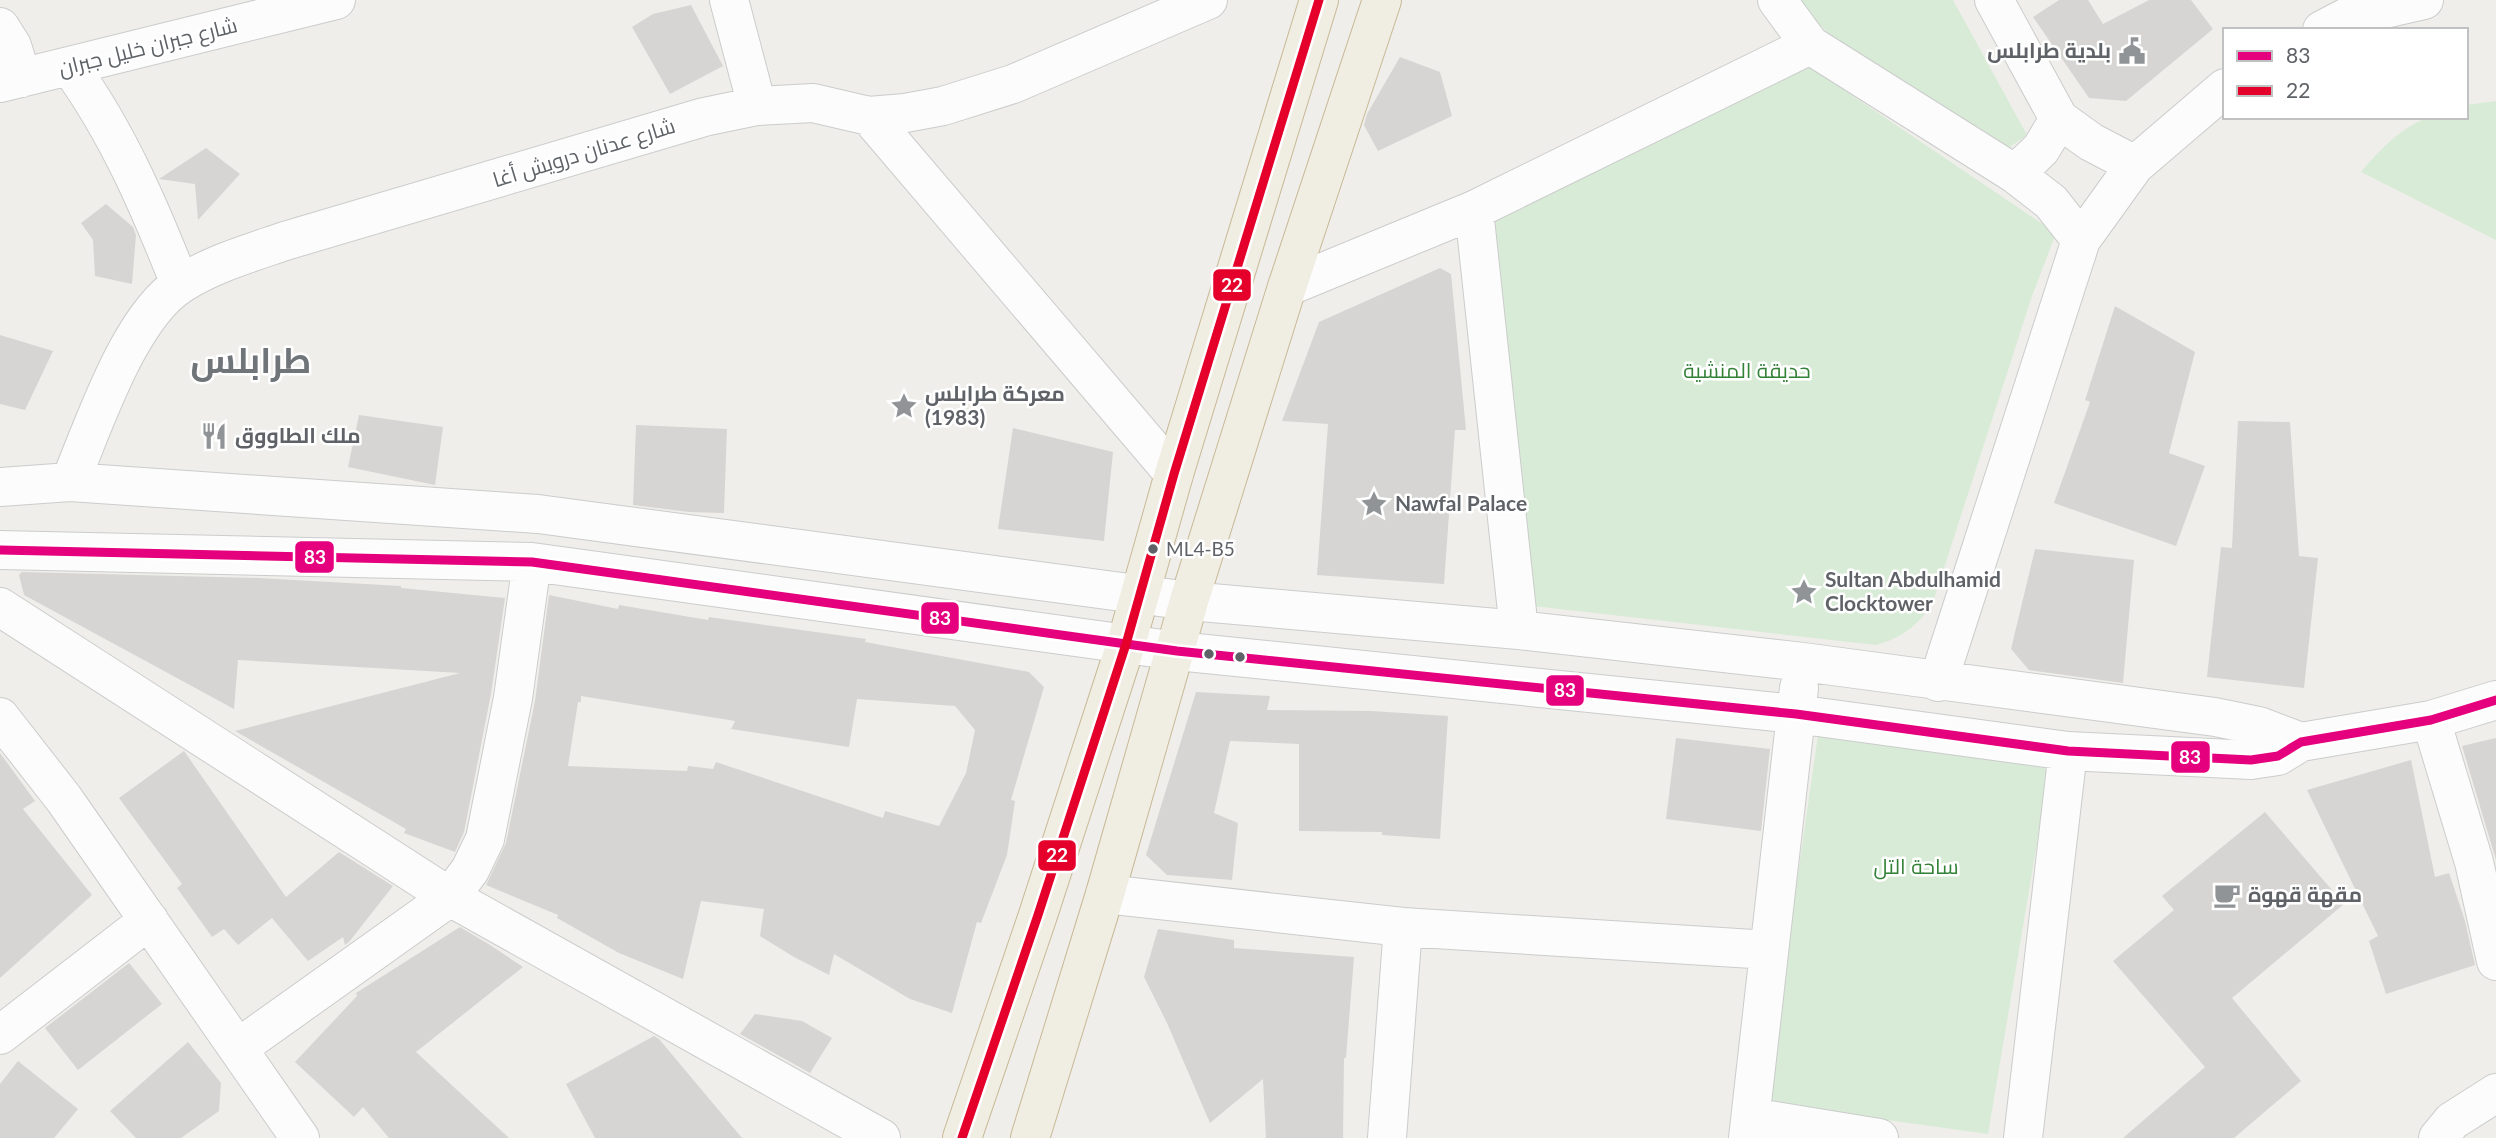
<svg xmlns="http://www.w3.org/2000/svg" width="2496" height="1138" font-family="Lato,Cairo,sans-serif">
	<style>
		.green { fill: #d8ebd6 }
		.building { fill: #d6d5d3; fill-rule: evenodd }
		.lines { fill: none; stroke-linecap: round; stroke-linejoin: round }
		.minor-casing { stroke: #cbcccc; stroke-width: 40 }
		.highway-casing { stroke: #c8b996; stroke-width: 40 }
		.minor { stroke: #fdfcfc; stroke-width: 38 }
		.highway { stroke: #f0ede3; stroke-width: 38 }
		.bus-1-casing { stroke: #fff; stroke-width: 14 }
		.bus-2-casing { stroke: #fff; stroke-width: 14 }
		.bus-1 { stroke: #e5007d; stroke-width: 9 }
		.bus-2 { stroke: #e4002b; stroke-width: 9 }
		.bus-dot { fill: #5f6368; stroke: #fff; stroke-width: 2.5 }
		.labels { text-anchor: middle; stroke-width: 5; stroke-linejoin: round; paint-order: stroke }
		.bus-label { font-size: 19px; fill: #5f6368; stroke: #fff; text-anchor: start }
		.street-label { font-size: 21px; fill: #5f6368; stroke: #fff }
		.poi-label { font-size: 21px; font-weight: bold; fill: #5f6368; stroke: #fff; text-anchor: start }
		.park-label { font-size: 21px; fill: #348238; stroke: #fff }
		.town-label { font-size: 35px; font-weight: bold; fill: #70757a; stroke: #fff }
		.line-badge { stroke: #fff; stroke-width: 2.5 }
		.badge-label { font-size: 19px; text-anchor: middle; font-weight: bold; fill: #fff }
	</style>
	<rect width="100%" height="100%" fill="#efeeea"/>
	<path class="green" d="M1792 0H1953L2027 135 2007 149 1846 49Z
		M1810 67 2056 233 2032 296 1933 602C1919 625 1902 638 1876 645L1523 605 1481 221Z
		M2496 101V240L2361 172C2379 151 2400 128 2427 118 2438 114 2454 117 2466 117V105Z
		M1818 735 2051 760 1988 1134 1765 1103Z"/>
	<path class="building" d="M2059 0H2088L2103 24 2149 0H2191L2213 29 2126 101 2089 98 2033 17Z
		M691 5 723 66 670 94 632 27 653 14Z
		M1400 57 1440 72 1452 116 1378 151 1364 125 1367 114Z
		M206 148 240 174 198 220 195 184 159 179Z
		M106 204 133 227 136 235 132 284 95 276 93 240 81 223Z
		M1440 268 1451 274 1466 430H1455L1444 584 1317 575 1328 424 1282 421 1319 322Z
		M2115 306 2195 352 2169 453 2205 466 2176 546 2054 503 2090 402 2085 400Z
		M0 335 53 351 25 410 0 404Z
		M359 415 443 427 435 485 348 467Z
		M2238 421 2290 422 2299 556 2318 558 2304 688 2207 677 2221 547 2232 548Z
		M636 425 727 429 724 513 689 512 633 505Z
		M1013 428 1113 452 1104 541 998 529Z
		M2035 549 2134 560 2123 683 2029 670 2011 649Z
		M22 572 259 578 401 586V588L505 598 491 694 464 832 455 852 404 833 406 829 235 731 460 673 238 660 234 709 24 595 19 575Z
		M549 595 618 609 619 605 708 620 709 617 866 639 865 642 1029 672 1044 687 1011 800 1015 801 1007 855 981 923 977 922 952 1013 910 999 834 954 829 975 794 957 760 936 764 909 701 901 683 979 619 953 557 918 558 915 486 885 506 843 535 701ZM581 696 735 721 731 729 849 747 857 699 955 706 975 730 966 773 939 826 885 811 883 818 716 762 713 769 688 766 687 771 568 766 578 702H581Z
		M1196 692 1270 696 1267 710 1372 711 1448 716 1440 839 1382 835V832L1299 831V744L1230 741 1214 813 1238 823 1232 880 1167 875 1146 855Z
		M1676 738 1770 749 1761 831 1666 819Z
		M2496 738V860L2462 746Z
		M184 751 286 897 339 852 393 886 349 942 345 945 343 937 308 961 272 918 238 945 224 929 212 937 177 888 182 884 119 798Z
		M0 753 35 801 23 809 92 895 0 978Z
		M2411 760 2435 877 2449 873 2465 921 2475 965 2386 994 2369 941 2378 936 2307 790Z
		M2265 812 2344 904 2232 998 2301 1081 2234 1138H2123L2205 1067 2113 961 2174 910 2162 896Z
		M460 927 490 945 523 967 416 1052 509 1138H389L363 1107 354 1117 295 1062 357 996 356 993Z
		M1158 929 1234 940V948L1354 957 1346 1058H1344L1343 1138H1266L1263 1079 1210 1123 1167 1023 1144 977Z
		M129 963 162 1004 78 1070 45 1028Z
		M755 1014 802 1021 832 1038 810 1073 740 1034Z
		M654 1036 659 1039 742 1138H595L566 1084Z
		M188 1042 221 1083 219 1111 181 1138H136L110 1111Z
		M18 1061 78 1109 54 1138H0V1084Z"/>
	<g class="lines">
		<defs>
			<path id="minor" d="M729 0 757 106
				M1777 0 1810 45 2015 174 2051 202 2081 240
				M1994 0 2059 119 2091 142 2135 165
				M0 27 12 46 22 78
				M2322 30 2345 18 2424 0
				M70 67C118 133 150 208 180 284
				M0 83 336 0
				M869 116 1174 474
				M2015 174 2041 149 2059 119
				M1474 210 1519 630
				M1287 287 1474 210 1810 45
				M70 482C94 425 129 317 181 284 212 264 250 253 285 241L704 117 757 106 813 103 869 116 905 113 943 106 1013 84 1208 0
				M0 487 70 482 538 514 1189 601 1519 630 1803 662 2215 717 2259 726 2301 742
				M0 550 532 562 1177 651 1796 714 2068 751 2251 760 2278 756 2301 742 2431 720 2496 700
				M0 607 450 897 881 1138
				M1938 682 2081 240 2135 165 2225 88
				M0 717 64 799 300 1138
				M2431 720 2474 862 2496 961
				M1105 894 1403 927 1769 950
				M0 1035 149 920
				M238 1048 450 897 470 870 485 839 513 698 532 562
				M1751 1117 1879 1138
				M1387 1138 1403 927
				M1748 1138 1799 688
				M2023 1138 2068 751
				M2438 1138 2452 1121 2496 1093"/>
			<path id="highway" d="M962 1138 1038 915 1126 644 1174 474 1319 0
				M1030 1138 1105 894 1189 601 1287 287 1382 0"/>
		</defs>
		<use href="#minor" class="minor-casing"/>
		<use href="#highway" class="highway-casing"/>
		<use href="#minor" class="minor"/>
		<use href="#highway" class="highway"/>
		<defs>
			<path id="bus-1" d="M0 550 532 562 1177 651 1796 714 2068 751 2251 760 2278 756 2301 742 2431 720 2496 700"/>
			<path id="bus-2" d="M962 1138 1038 915 1126 644 1174 474 1319 0"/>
		</defs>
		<use href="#bus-1" class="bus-1-casing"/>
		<use href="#bus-2" class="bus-2-casing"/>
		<use href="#bus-1" class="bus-1"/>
		<use href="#bus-2" class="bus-2"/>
	</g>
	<defs>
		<symbol id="civic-bare" viewBox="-9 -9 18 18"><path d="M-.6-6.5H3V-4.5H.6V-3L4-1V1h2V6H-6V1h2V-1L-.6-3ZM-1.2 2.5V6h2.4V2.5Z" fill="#919496" stroke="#fff" stroke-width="2.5" paint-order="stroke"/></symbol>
		<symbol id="sight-bare" viewBox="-9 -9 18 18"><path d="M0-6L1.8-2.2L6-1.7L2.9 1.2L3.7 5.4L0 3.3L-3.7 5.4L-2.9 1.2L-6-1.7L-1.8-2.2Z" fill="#919496" stroke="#fff" stroke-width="2.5" paint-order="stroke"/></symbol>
		<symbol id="restaurant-bare" viewBox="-9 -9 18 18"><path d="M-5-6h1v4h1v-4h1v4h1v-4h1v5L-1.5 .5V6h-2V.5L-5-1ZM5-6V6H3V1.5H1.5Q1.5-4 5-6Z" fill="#919496" stroke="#fff" stroke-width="2.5" paint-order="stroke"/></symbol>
		<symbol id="cafe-bare" viewBox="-9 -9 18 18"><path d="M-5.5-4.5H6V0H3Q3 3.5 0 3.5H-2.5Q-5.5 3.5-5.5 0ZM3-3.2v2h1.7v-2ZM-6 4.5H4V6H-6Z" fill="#919496" stroke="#fff" stroke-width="2.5" paint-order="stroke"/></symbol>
	</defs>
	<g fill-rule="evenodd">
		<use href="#civic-bare" x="2113" y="32" width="38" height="38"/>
		<use href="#sight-bare" x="885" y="387" width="38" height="38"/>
		<use href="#restaurant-bare" x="195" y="417" width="38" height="38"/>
		<use href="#sight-bare" x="1355" y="485" width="38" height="38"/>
		<use href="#sight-bare" x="1785" y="573" width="38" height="38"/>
		<use href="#cafe-bare" x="2208" y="876" width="38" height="38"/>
	</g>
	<g class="bus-dot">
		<circle cx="1153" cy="549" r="6"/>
		<circle cx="1209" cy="654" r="6"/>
		<circle cx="1240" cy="657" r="6"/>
	</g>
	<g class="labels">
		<g class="bus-label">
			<text x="1166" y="556">ML4-B5</text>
		</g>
		<g class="street-label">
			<text transform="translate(148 47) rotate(-14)" y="7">شارع جبران خليل جبران</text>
			<text transform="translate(584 153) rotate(-17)" y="7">شارع عدنان درويش أغا</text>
		</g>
		<g class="poi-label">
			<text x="2111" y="58" text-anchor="end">بلدية طرابلس</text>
			<text x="925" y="401">معركة طرابلس<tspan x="925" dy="24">(1983)</tspan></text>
			<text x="235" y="443">ملك الطاووق</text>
			<text x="1395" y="511">Nawfal Palace</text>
			<text x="1825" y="587">Sultan Abdulhamid<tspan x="1825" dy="24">Clocktower</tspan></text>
			<text x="2248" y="902">مقهة قهوة</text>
		</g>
		<g class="park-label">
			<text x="1747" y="378">حديقة المنشية</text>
			<text x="1916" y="874">ساحة التل</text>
		</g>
		<g class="town-label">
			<text x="251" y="373">طرابلس</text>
		</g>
	</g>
	<g class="line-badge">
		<rect x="1212" y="268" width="40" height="34" rx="7" fill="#e4002b"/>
		<rect x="294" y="540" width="41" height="34" rx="7" fill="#e5007d"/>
		<rect x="920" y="601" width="40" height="34" rx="7" fill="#e5007d"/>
		<rect x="1545" y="674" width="40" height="33" rx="7" fill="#e5007d"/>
		<rect x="2170" y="740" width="41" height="34" rx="7" fill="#e5007d"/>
		<rect x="1037" y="839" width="40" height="33" rx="7" fill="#e4002b"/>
	</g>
	<g class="badge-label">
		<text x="1232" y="292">22</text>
		<text x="315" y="564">83</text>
		<text x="940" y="625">83</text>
		<text x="1565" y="697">83</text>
		<text x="2190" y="764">83</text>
		<text x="1057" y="862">22</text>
	</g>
	<rect x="2223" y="28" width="245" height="91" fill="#ffffff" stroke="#bfc1c3" stroke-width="2"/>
	<rect x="2237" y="51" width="35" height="10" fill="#e5007d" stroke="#bfc1c3" stroke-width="2"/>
	<text x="2286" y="63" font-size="21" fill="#5f6368">83</text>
	<rect x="2237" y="86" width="35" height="10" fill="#e4002b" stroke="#bfc1c3" stroke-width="2"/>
	<text x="2286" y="98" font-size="21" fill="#5f6368">22</text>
</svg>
